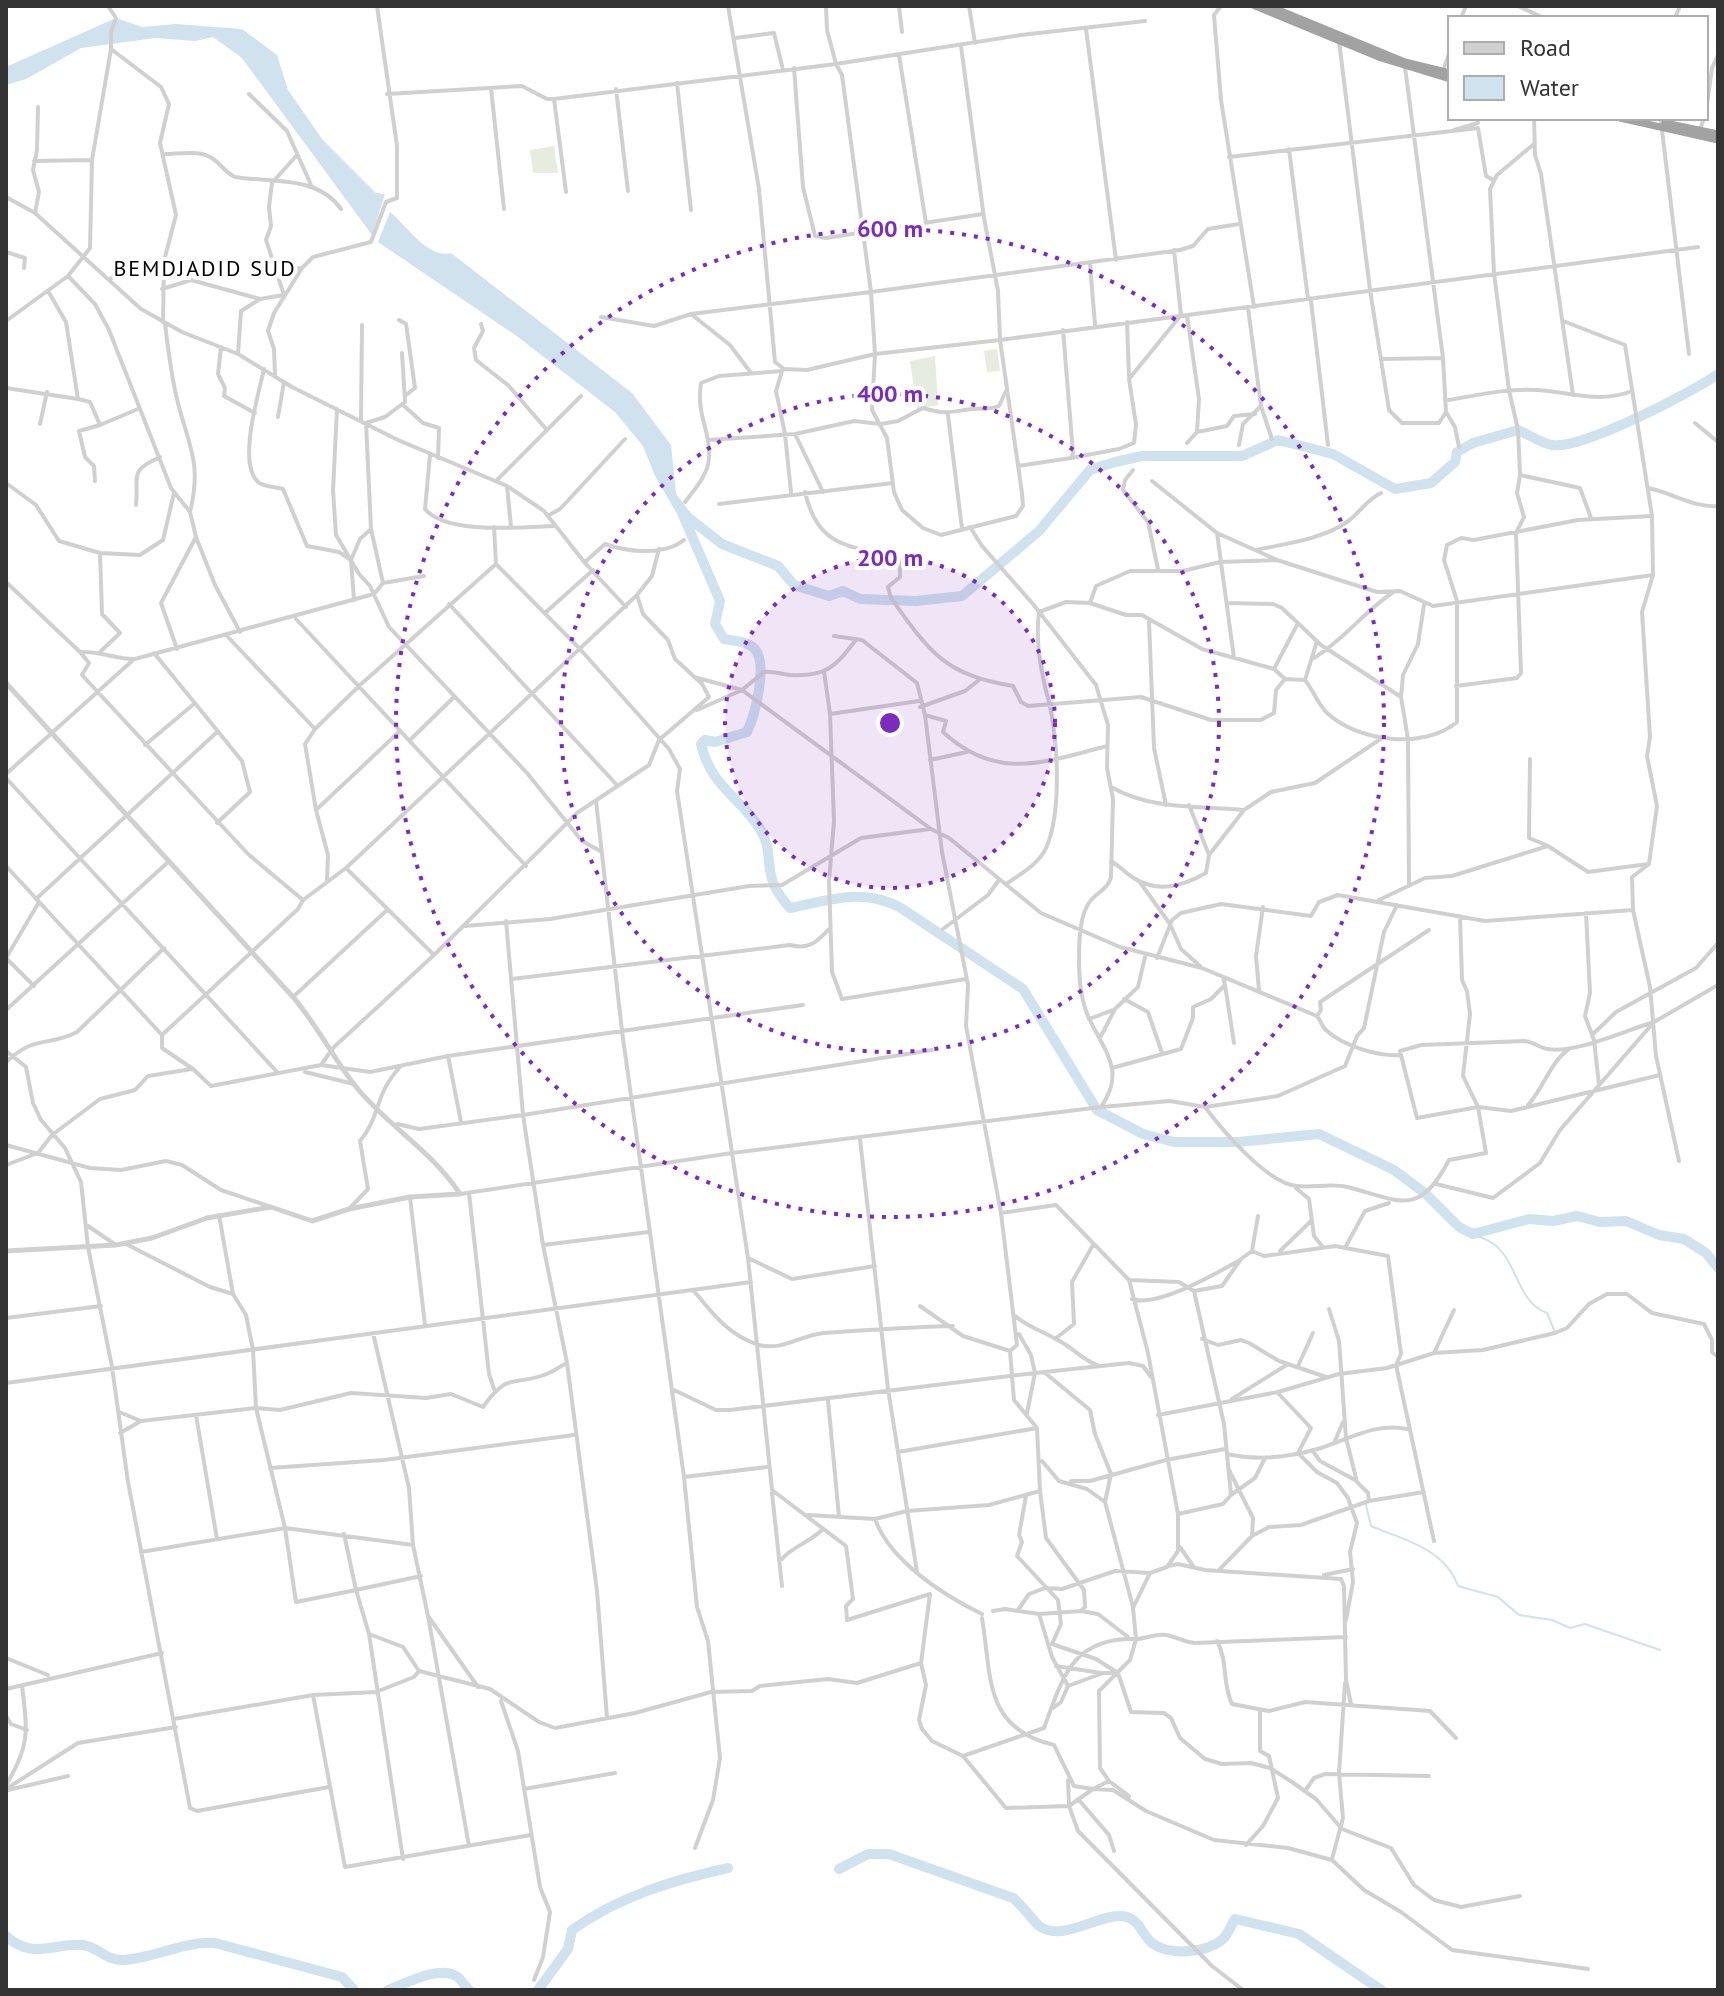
<svg xmlns="http://www.w3.org/2000/svg" width="1724" height="1996" font-family="'PT Sans',sans-serif">
	<style>
		.green { fill: #e6ecdf }
		.water { fill: #cfe2ee }
		.lines { fill: none; stroke-linecap: round; stroke-linejoin: round }
		.stream { stroke: #cfe2ee; stroke-width: 2 }
		.river { stroke: #cfe2ee; stroke-width: 10 }
		.minor { stroke: #d0d0d0; stroke-width: 4 }
		.tertiary { stroke: #d0d0d0; stroke-width: 5 }
		.trunk { stroke: #a2a2a2; stroke-width: 7 }
		.ring { fill: none; stroke: #7b2cbf; stroke-width: 4; stroke-dasharray: 4 8 }
		.labels { text-anchor: middle; stroke-width: 8; stroke-linejoin: round; paint-order: stroke }
		.neighbourhood-label { font-size: 22px; letter-spacing: 2px; fill: #000; stroke: #fff }
		.centre { fill: #7b2cbf; stroke: #fff; stroke-width: 4 }
		.ring-label { font-size: 24px; text-anchor: middle; font-weight: bold; fill: #7b2cbf; stroke: #fff; stroke-width: 8; stroke-linejoin: round; paint-order: stroke }
	</style>
	<rect width="100%" height="100%" fill="#fff"/>
	<path class="green" d="M554 146 558 173H533L530 150Z
		M997 349 1000 371 987 372 984 351Z
		M935 356 938 405 917 409 910 361Z"/>
	<path class="water" d="M116 18 142 27 176 24 242 29 277 55 288 90 322 139 376 193 385 194 372 235 242 58 213 37 195 41 155 38 81 48 26 79 6 85V67Z
		M390 212C407 226 428 259 451 253L632 393 671 445 676 494 694 517 683 524 655 476 643 446 615 412 518 337 378 242Z"/>
	<g class="lines">
		<path class="stream" d="M1473 1234C1480 1237 1489 1240 1495 1245 1519 1265 1517 1302 1547 1313L1555 1332
			M1366 1505 1371 1526C1404 1540 1444 1548 1458 1586L1498 1597 1519 1615 1552 1620 1570 1628 1585 1624 1660 1650"/>
		<path class="river" d="M682 513 720 601 715 624 724 639C734 641 748 641 755 649 768 665 755 715 747 732L715 742 705 740 701 744C711 787 740 797 760 829 777 856 758 874 790 908 830 900 864 887 901 908L1023 989 1097 1110 1143 1134 1174 1142H1238L1319 1134 1394 1170 1426 1194 1459 1227 1473 1234 1529 1219 1553 1221 1577 1216 1600 1222 1626 1221 1659 1235 1684 1239 1706 1253 1718 1268
			M685 515 722 544 778 566 794 585 829 596 843 591 860 599 916 601 962 596 1039 531 1090 470 1115 462 1142 456H1242L1278 440 1333 454 1395 489 1431 483 1455 462 1457 452 1473 443 1518 430C1528 434 1542 444 1552 445 1581 450 1693 392 1718 374
			M839 1869 868 1854H889L1013 1898C1023 1906 1029 1916 1038 1925 1061 1944 1097 1914 1122 1916 1140 1918 1141 1934 1152 1943 1169 1956 1205 1953 1222 1940 1228 1935 1231 1925 1235 1919L1299 1934 1381 1990
			M6 1936C33 1961 55 1942 83 1945 98 1947 107 1961 123 1960 155 1958 184 1941 215 1943L342 1977 354 1990
			M388 1990C405 1984 439 1965 456 1976 461 1979 465 1986 469 1990
			M538 1990 568 1949 572 1930C618 1897 673 1880 728 1868"/>
		<path class="minor" d="M728 6 759 189 775 362 784 369 807 370 875 354 1000 340 1698 247
			M899 6 902 32
			M969 6 975 43
			M1221 6 1214 15 1221 100 1254 307
			M1518 6 1544 18
			M1461 18 1466 6
			M1675 18 1680 6
			M1145 21 1021 35 836 64 842 75 871 292 1180 250 1193 246 1208 229 1239 224
			M1086 29 1116 260
			M735 38 774 33 783 70
			M1339 41 1370 290 1389 410 1402 423H1439L1446 412 1443 358 1405 67
			M111 49 161 87 169 104 160 143 176 215 164 261 163 322
			M899 55 926 223
			M794 68 803 187 815 236 826 238 983 214
			M1443 71 1450 51
			M677 83 691 210
			M491 88 504 209
			M616 89 628 191
			M249 94 287 131 311 185
			M387 94 522 86 547 99H554L836 64 827 30 826 6
			M554 99 566 192
			M1706 112 1712 68 1718 55
			M1534 118 1535 155 1541 174 1573 395
			M1661 122 1689 354
			M1454 130 1478 123 1477 118
			M1700 130 1704 118
			M1289 149 1308 299
			M165 154C178 154 198 150 210 157 220 162 224 172 235 177 272 183 317 175 341 209
			M1229 157 1478 128 1486 176 1493 180
			M34 161 92 160
			M6 197 35 213 141 309 182 332 238 354 292 387 398 440 507 486 544 511 585 563 626 607
			M35 213 39 192 33 170 37 150 38 107
			M6 252 25 258 24 268
			M1090 264 1095 325
			M274 270 302 268 313 257 371 242 386 202 397 198V146L377 6
			M68 276 95 304 109 330 171 488 190 512 196 537 215 585 240 632
			M110 280 125 260
			M162 289 191 280 260 299
			M48 291 66 322 78 399 90 402 100 425 138 409
			M1311 301 1328 445
			M1248 308 1261 406 1272 439
			M691 314 871 292 875 354 872 410 887 438 894 492 902 510 923 528 941 535 1016 516 1023 506 1022 493 1000 340 998 291 984 218 961 46
			M1187 315 1199 399 1197 432
			M601 317 654 326 691 314 730 345 751 373
			M399 320 406 324 415 388 406 395
			M6 321 68 276 90 248 92 160 111 49V32L116 18 108 6
			M1563 321 1625 345 1652 516 1653 575 1642 612 1650 737 1647 756 1657 806 1649 864 1632 877 1633 910 1650 987 1656 1056 1679 1161
			M1127 322 1129 377
			M165 323C168 349 171 376 178 403 189 447 202 463 190 512
			M481 324 483 331 474 348 476 360 509 386 546 429
			M221 347 218 374 225 388 224 396 255 413
			M238 354 241 311 260 299 284 295 266 240 271 226 269 207 272 183 297 155
			M1381 359 1442 358
			M264 369C259 393 237 463 258 482 264 487 275 487 283 489L307 546 339 552 351 560 354 600
			M782 371 776 391 785 434 791 492
			M275 375 274 349 268 331 274 313 302 268
			M6 388 78 399
			M1449 400C1478 395 1508 388 1538 390 1571 392 1599 404 1632 391
			M403 405 423 423 439 428 438 458
			M337 409 333 490 336 535 359 574 370 586 389 627 527 773 582 841 602 852
			M1446 412 1455 427 1459 447
			M948 415 962 529
			M278 417 284 382
			M361 420 362 325
			M1695 423 1718 442
			M40 424 47 392
			M795 434 823 492
			M708 440 795 434 854 421 881 424 898 421 923 408C946 415 949 412 971 409 981 408 989 410 999 406L1006 391
			M1187 443 1197 432 1227 426 1234 416 1255 414
			M1239 445 1243 424 1261 406
			M430 455 425 509C446 535 522 527 553 526
			M1071 458 1119 449 1134 443 1136 425 1129 379 1181 315 1174 250
			M1018 466 1071 458 1073 453 1063 330
			M1133 470 1125 480 1123 490 1148 522 1158 569
			M1520 475 1580 488 1591 518
			M497 480 581 396
			M95 481 94 466 85 457 79 431 100 425
			M1152 481 1217 533 1234 658
			M6 483 36 505 59 541 100 553 102 614 120 633 101 651
			M507 486 511 527
			M1648 488C1673 493 1694 508 1718 506
			M805 492C819 553 854 543 900 561V577L888 587 891 598C930 653 945 675 1013 686L1021 702 1028 706 1141 697 1211 720H1261L1274 713 1276 690 1285 679
			M685 502C695 489 708 475 709 458 711 430 696 417 701 383L719 376 782 371
			M719 504 893 483
			M136 505C139 474 128 472 160 457
			M549 515 560 509 625 439
			M494 527 496 564 580 649 669 749 680 769 677 791 748 1258 772 1490 846 1546 853 1599 846 1606 847 1620 930 1594 921 1663 926 1685 919 1720 922 1729 932 1741 963 1756 1006 1808 1069 1806 1093 1789 1113 1790 1146 1811 1214 1840 1288 1848 1332 1860 1364 1890 1401 1912 1452 1950 1588 1969
			M970 527 982 546 1033 604 1096 685 1108 725 1107 768 1113 799 1111 877C1108 889 1099 891 1091 900 1079 914 1079 943 1079 960 1079 978 1081 1000 1088 1016 1103 1050 1127 1070 1101 1107
			M1217 533 1275 559
			M1256 550C1284 544 1323 539 1347 522 1360 513 1366 500 1381 493
			M100 553 140 555 163 540 174 493
			M351 560 360 539 371 529
			M585 562 605 544C627 552 664 556 684 540
			M6 582 80 652 89 663 82 675 248 854 303 900
			M383 583 424 576
			M1090 603 1126 615H1142L1202 649 1274 669 1285 679 1305 680C1313 690 1317 702 1326 712 1357 742 1424 750 1457 722V601L1444 560 1447 545 1461 538 1474 540 1578 520 1652 516
			M1227 603 1273 604 1282 608 1321 645 1401 697
			M449 604 616 784
			M545 613 593 570
			M296 619 526 866
			M1149 621 1154 748 1166 805
			M227 636 315 729
			M177 649 161 603 196 537
			M80 652C102 651 114 659 135 659L374 594 383 583 371 529 366 423 385 417 405 402 402 353
			M154 653 242 761 250 792 217 823
			M1314 658C1345 639 1365 610 1395 591
			M1274 669 1297 625
			M824 671 830 714 834 821 829 881 832 972 842 999 966 979
			M694 677 742 690 931 829 949 838 1041 913 1120 947 1202 968 1317 1016C1321 1021 1322 1027 1327 1031 1344 1046 1379 1057 1401 1055L1400 1051 1421 1045 1525 1041C1534 1042 1540 1048 1548 1049 1575 1054 1626 1030 1654 1022
			M1305 680 1317 641
			M1456 686 1517 678 1521 673 1516 533 1524 517 1517 493 1520 475 1518 430 1509 390 1494 273 1490 189 1497 175 1534 144
			M920 707 965 691 979 680
			M697 710 742 690 764 672C773 671 781 674 790 675 826 677 835 667 855 641
			M830 714 919 701
			M925 715 946 721 943 732C997 782 1045 762 1107 746
			M410 740 453 698
			M145 745 195 703
			M1530 759 1529 838 1546 845
			M930 760 967 752
			M6 774 132 661
			M6 778 278 1073
			M1111 787C1151 810 1199 806 1244 810
			M596 801 622 1031 684 1477 697 1607 708 1641 720 1758 713 1800 695 1848
			M1189 805 1209 855
			M316 810 400 731
			M1111 861C1119 866 1125 872 1132 877 1157 894 1183 886 1206 873L1209 855 1244 810 1271 792 1315 783 1382 738
			M6 866 162 1035V1048L193 1069 211 1086 321 1065 370 1072 448 1056 803 1005
			M346 868 434 955
			M327 880 328 855 316 810 305 744 315 729 359 686 496 564
			M1139 881 1170 924 1181 949 1200 966
			M1006 884C1019 875 1039 864 1046 848 1062 813 1058 740 1049 702 1041 673 1035 641 1039 612L1066 602 1090 603 1096 586 1130 571H1183L1220 562 1277 560 1377 592 1400 591 1433 606 1653 575
			M1409 886 1408 739 1401 697 1403 675 1418 644 1424 605
			M36 899 216 733
			M1379 900 1425 878 1452 876 1548 846 1588 872 1648 864
			M1586 913 1590 993 1585 1016 1594 1040 1599 1085
			M465 926 550 919 749 886 782 885 861 838 930 829
			M943 929 988 895 999 880
			M1157 958 1172 920 1181 913 1221 904 1311 916 1319 902 1338 895 1485 921 1633 910
			M512 979 790 945C809 950 817 942 829 929
			M1225 985 1234 1043
			M34 986 6 958 39 902
			M1259 990 1256 956 1263 907
			M293 997 387 910
			M1124 999 1148 1012 1162 1053
			M6 1010 168 862
			M1317 1016 1321 1010 1320 1002 1429 930
			M1089 1019 1113 1010
			M162 1035 298 909 303 900 346 868 637 595
			M1592 1035 1616 1012 1696 968 1718 943
			M1101 1036 1115 1009 1138 987 1145 957
			M6 1051 26 1067 33 1103 41 1120 65 1148 81 1182 88 1247 112 1367 128 1482 190 1808 197 1811 329 1787
			M1401 1055 1417 1118 1478 1107 1511 1111 1660 1075
			M448 1056 461 1122
			M6 1062C36 1034 49 1047 77 1032L164 948
			M321 1065 333 1048 434 955 577 813 649 765 659 740 709 697 702 684 675 659 668 640 643 614 637 595 652 576 659 549
			M1112 1068 1181 1049 1193 1018V1007L1211 999 1225 985 1223 977
			M305 1072 354 1084
			M1528 1105C1544 1088 1550 1062 1569 1049
			M1205 1107C1222 1130 1268 1184 1297 1186 1314 1188 1331 1183 1347 1187 1400 1200 1418 1219 1449 1160L1486 1153 1478 1107 1463 1076 1470 1014 1467 991 1462 980 1460 916
			M397 1124 419 1129 523 1115 932 1050
			M860 1139 888 1389 917 1572
			M6 1145 90 1168 121 1170 166 1161 182 1165 221 1190 271 1207
			M6 1165 38 1153 52 1135 100 1099 135 1090 148 1076 192 1069
			M1436 1184 1493 1198 1540 1163 1560 1130 1654 1022 1718 985
			M1296 1188 1309 1199 1314 1236 1322 1246
			M469 1193 489 1374 494 1389
			M460 1194 732 1153 1101 1107 1170 1101 1205 1107 1278 1096 1345 1066 1357 1036 1364 1028 1384 932 1397 905
			M410 1197 425 1325
			M349 1209 368 1189 360 1141C381 1116 374 1095 400 1067
			M1001 1213 1056 1205 1129 1280 1179 1282 1194 1291 1222 1286 1241 1259 1252 1251 1264 1256 1335 1246 1388 1256 1401 1354 1396 1365 1434 1541
			M219 1215 233 1294 246 1315 253 1350 256 1408 285 1528 296 1602 356 1590 369 1634 403 1647 419 1671 490 1689 539 1722 555 1728 635 1713 711 1692 752 1691 760 1686 828 1679 857 1683 921 1663
			M88 1226 116 1245
			M126 1244 210 1287 233 1294
			M543 1245 649 1232
			M1346 1246 1365 1211 1389 1203
			M1252 1251 1258 1216
			M1280 1251 1311 1221
			M748 1258 792 1279 875 1266
			M694 1291C712 1313 729 1336 759 1345 783 1351 801 1335 824 1333 867 1330 911 1327 953 1326
			M1132 1299C1157 1308 1217 1273 1240 1260
			M920 1306 963 1336 1010 1351
			M1329 1309 1339 1341 1346 1438 1357 1482 1368 1493 1369 1501 1424 1492
			M1015 1316C1032 1330 1049 1333 1066 1345 1078 1353 1085 1361 1099 1366
			M6 1318 101 1306
			M373 1333 409 1488 413 1545 428 1616 478 1687
			M1055 1339 1074 1324 1072 1282 1093 1245
			M1202 1339 1218 1345 1241 1340 1249 1343 1279 1361 1326 1377
			M1434 1353 1454 1310
			M567 1363 597 1591 607 1718
			M1298 1366 1313 1333
			M1044 1372 1090 1410 1095 1434 1111 1474 1105 1502
			M6 1383 751 1282
			M672 1389 716 1410H730L1035 1373 1031 1355 1019 1334
			M1277 1392 1311 1428 1298 1453 1317 1472 1337 1483 1348 1498 1357 1523 1350 1552 1353 1582 1346 1620
			M1232 1399 1288 1364
			M828 1400 839 1517
			M119 1412 141 1421
			M1027 1413 1035 1373 1129 1363 1143 1366 1151 1377
			M196 1415 217 1539
			M1158 1415 1278 1392 1339 1374 1387 1368 1434 1353 1483 1350 1555 1333 1567 1328 1589 1304 1607 1294H1627L1652 1313 1704 1324 1712 1340V1352L1718 1357
			M120 1433 141 1421 256 1408 280 1410 351 1393 426 1398 451 1394 483 1407C510 1369 515 1388 549 1373 556 1370 560 1366 567 1363L543 1245 523 1115 506 921
			M1334 1443 1343 1422
			M1312 1450 1320 1461 1355 1480
			M898 1452 1037 1428
			M1227 1454C1258 1461 1291 1457 1321 1448 1349 1439 1377 1422 1407 1429
			M1042 1461 1059 1481 1087 1489 1105 1502 1133 1607
			M270 1468 384 1460 574 1435
			M684 1477 767 1467
			M1071 1481H1090L1166 1460 1225 1449
			M1040 1491 1046 1538 1084 1590 1085 1607 1081 1611
			M772 1493 782 1586
			M1231 1495 1255 1478 1265 1458
			M1026 1496 1019 1535 1022 1542 1017 1556 1058 1600 1061 1624 1052 1644 1096 1659 1118 1673 1131 1712 1164 1713 1171 1718 1180 1738 1205 1759 1222 1764 1251 1763 1270 1768 1292 1782 1316 1799 1342 1829 1391 1848 1414 1885 1434 1900 1461 1907 1520 1896
			M1178 1514 1223 1504 1231 1495 1224 1424 1194 1291
			M808 1515 875 1519 907 1511 989 1505 1040 1491 1037 1428 1014 1400 1010 1351 1017 1345 1001 1213 966 1026 968 985 942 852 925 715 917 683 862 640 834 636
			M875 1519C890 1561 943 1595 982 1614
			M344 1534 356 1590 421 1576
			M1252 1536 1269 1527 1301 1525 1369 1501
			M1180 1547 1193 1566
			M141 1552 285 1528 413 1545
			M782 1559C790 1548 809 1543 823 1529
			M1168 1566 1178 1564 1205 1570 1341 1579 1344 1586 1346 1680 1351 1704
			M1220 1569 1252 1536 1253 1518 1229 1470
			M1324 1575 1353 1569
			M1018 1610 1029 1594 1045 1588 1062 1589 1115 1571 1150 1573
			M993 1611 1005 1609 1039 1614 1052 1657 1068 1686
			M1039 1614 1081 1611 1098 1614 1128 1637
			M428 1616 469 1846
			M982 1618C992 1677 983 1728 1054 1745L1074 1786 1093 1789 1109 1781
			M369 1634 403 1859
			M1217 1641C1228 1661 1222 1683 1232 1704L1269 1711 1305 1702 1430 1711 1456 1738
			M6 1658 48 1675
			M1056 1666 1101 1673
			M6 1689 162 1653
			M313 1695 345 1867 531 1835
			M501 1701 518 1751 540 1887 550 1912 543 1957 534 1980
			M1053 1708 1061 1702 1068 1686 1103 1673H1118
			M6 1716 11 1724 27 1730
			M174 1719 313 1695 376 1692 414 1677 419 1671
			M963 1756 1044 1728C1063 1677 1072 1637 1136 1639 1146 1639 1156 1633 1166 1635 1177 1637 1184 1642 1195 1643L1346 1637
			M1068 1780 1069 1806 1078 1831 1212 1966 1243 1990
			M6 1785C31 1744 27 1731 22 1685
			M6 1789 78 1743 176 1727
			M524 1789 615 1773
			M8 1790 68 1776
			M1305 1791 1314 1778 1325 1774 1429 1776
			M1129 1796 1109 1781 1100 1768 1099 1691 1130 1660 1136 1639 1133 1608 1150 1573 1167 1567 1178 1551V1514L1148 1353 1129 1280
			M1078 1799 1109 1835 1114 1851
			M1246 1845 1263 1826 1278 1798 1269 1756 1260 1751V1710
			M1332 1859 1343 1818 1339 1773 1345 1683
			M27 1990H40"/>
		<path class="tertiary" d="M6 683 293 997C318 1026 334 1060 357 1088 390 1128 430 1149 460 1194L410 1197 349 1209 312 1221 271 1207 207 1218 152 1238 116 1245 6 1251"/>
		<path class="trunk" d="M1255 6 1381 58 1450 79
			M1269 6 1405 62 1450 73
			M1620 118 1718 140
			M1665 123 1718 134"/>
	</g>
	<circle cx="890" cy="723" r="165" fill="#7b2cbf" fill-opacity=".12"/>
	<g class="ring">
		<circle cx="890" cy="723" r="165"/>
		<circle cx="890" cy="723" r="329"/>
		<circle cx="890" cy="723" r="494"/>
	</g>
	<g class="labels">
		<g class="neighbourhood-label">
			<text x="205" y="276">BEMDJADID SUD</text>
		</g>
	</g>
	<circle cx="890" cy="723" r="12" class="centre"/>
	<g class="ring-label">
		<text x="890" y="237">600 m</text>
		<text x="890" y="402">400 m</text>
		<text x="890" y="566">200 m</text>
	</g>
	<rect width="1724" height="1996" fill="none" stroke="#333333" stroke-width="16"/>
	<rect x="1448" y="16" width="260" height="104" fill="#ffffff" stroke="#adadad" stroke-width="2"/>
	<rect x="1464" y="42" width="40" height="12" fill="#d0d0d0" stroke="#adadad" stroke-width="2"/>
	<text x="1520" y="56" font-size="24" fill="#333333">Road</text>
	<rect x="1464" y="76" width="40" height="24" fill="#cfe2ee" stroke="#adadad" stroke-width="2"/>
	<text x="1520" y="96" font-size="24" fill="#333333">Water</text>
</svg>
